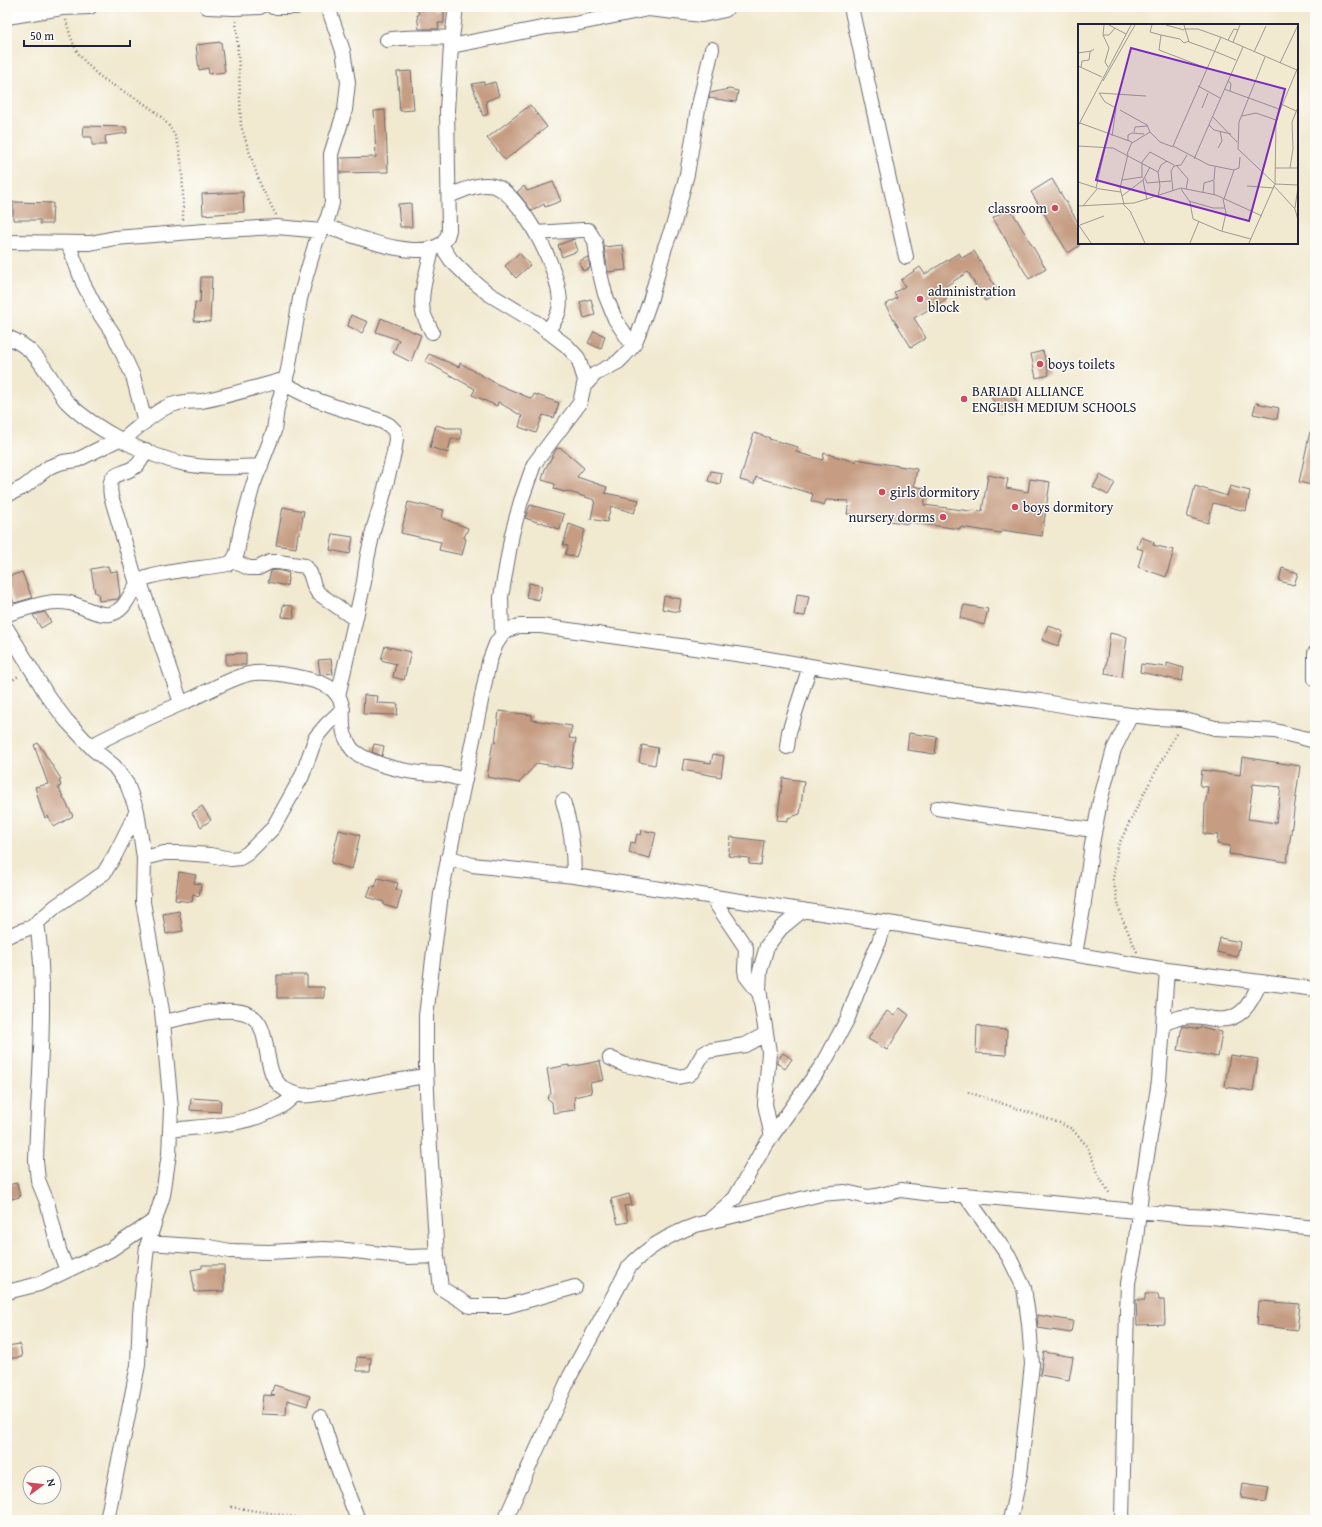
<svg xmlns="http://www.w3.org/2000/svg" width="1322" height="1527" font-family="'Gentium Book Plus',serif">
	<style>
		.building { fill: #c69d83; fill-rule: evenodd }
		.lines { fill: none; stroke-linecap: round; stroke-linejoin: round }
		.street-casing { stroke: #6a686f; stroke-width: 16 }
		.path { stroke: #6a686f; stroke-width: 2.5; stroke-dasharray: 1 3; stroke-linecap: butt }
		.street { stroke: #fff; stroke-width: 14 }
		.poi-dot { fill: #d1495b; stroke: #fdfcf7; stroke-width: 1.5 }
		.labels { text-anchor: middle; stroke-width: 3; stroke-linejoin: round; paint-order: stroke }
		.poi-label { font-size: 14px; fill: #22223b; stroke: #fdfcf7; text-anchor: start }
		.inset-road { fill: none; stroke: #9e9994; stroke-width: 1 }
		.view { fill: #7b2cbf; fill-opacity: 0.15; stroke: #7b2cbf; stroke-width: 2 }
		.inset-edge { fill: none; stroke: #22223b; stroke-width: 2 }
	</style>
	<rect width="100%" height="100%" fill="#fdfcf7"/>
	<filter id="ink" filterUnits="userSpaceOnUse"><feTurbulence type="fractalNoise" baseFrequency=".025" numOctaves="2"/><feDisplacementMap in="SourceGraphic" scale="8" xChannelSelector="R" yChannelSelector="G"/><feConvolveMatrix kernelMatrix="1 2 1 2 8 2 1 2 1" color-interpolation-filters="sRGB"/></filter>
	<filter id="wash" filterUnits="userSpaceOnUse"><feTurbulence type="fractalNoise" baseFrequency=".012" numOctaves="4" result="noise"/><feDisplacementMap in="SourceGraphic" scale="16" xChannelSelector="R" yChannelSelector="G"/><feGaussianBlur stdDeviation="0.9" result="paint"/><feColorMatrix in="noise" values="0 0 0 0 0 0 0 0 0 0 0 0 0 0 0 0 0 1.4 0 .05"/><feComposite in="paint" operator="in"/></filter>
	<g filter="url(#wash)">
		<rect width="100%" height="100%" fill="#f1e9d0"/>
		<g id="blocks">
			<path class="building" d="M417 7H434V10L444 9V23H438L439 29H419L417 15H419Z
				M221 42 225 72 209 74 208 68 199 70 196 45Z
				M411 71 414 110 400 111 397 72Z
				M484 82V85L495 82 499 96 486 101 488 114 483 116 472 84Z
				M729 89 738 91 736 102 709 98 710 93Z
				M530 105 547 127 505 160 487 138Z
				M385 110 388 172 340 173V158L376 157 374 111Z
				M84 126 126 127 127 133 105 136 106 145H92V137H83Z
				M1052 179 1079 224V246L1068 253 1031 192Z
				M553 182 561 201 545 207 544 204 532 211 517 192 524 186 527 191Z
				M243 192 244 212 203 215 202 194Z
				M13 202 53 203 52 224H40V220H13Z
				M411 203 412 227H400L398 204Z
				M1010 208 1046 269 1029 279 993 218Z
				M574 239 578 251 562 257 558 245Z
				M623 245 626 270 608 272 604 247Z
				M974 251 999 293 985 301 968 272 941 289 947 299 914 318 926 338 911 347 885 305 897 298 894 293 905 286 901 280 920 267 925 274 959 253 962 258Z
				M519 253 530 265 516 278 505 266Z
				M588 257 590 268 583 271 579 261Z
				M201 277H212L210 322 194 321 195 302 200 303Z
				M591 299 595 315 584 318 580 302Z
				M351 315 368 322 362 333 348 326Z
				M381 318 421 335 411 362 393 353 399 340 376 332Z
				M594 331 605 336 601 349 588 343Z
				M1043 351 1049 375 1036 378 1031 354Z
				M429 354 459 367 460 363 497 384 532 399 534 394 559 403 554 418 543 415 536 433 519 427 522 416 498 402 497 406 472 395 475 389 425 361Z
				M1008 387 1018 404 1001 414 991 397Z
				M1256 403 1279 408 1277 419 1253 414Z
				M436 425 447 428H461V439H451L448 453 430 447Z
				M1310 432 1315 433V463L1312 474H1315V486L1299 482Z
				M754 433 770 438 769 439 798 447 796 452 823 460 824 453 856 462V459L917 469 914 486 927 489 924 505 970 511 972 510 982 511 988 475 1008 479 1006 488 1028 492 1030 479 1050 482 1042 536 1002 530 1001 533 960 527V529L908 522V524L847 514 849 501 826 500 824 505 811 501 813 494 756 477 754 484 740 480Z
				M557 448 562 449 584 468 577 477 607 487 605 493 639 500 634 513 611 506 607 522 591 519 595 500 566 491 565 492 554 489 555 484 542 480 545 469Z
				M711 471 722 473 720 484 708 481Z
				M1100 475 1115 483 1108 495 1093 487Z
				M1195 486 1227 496 1230 486 1250 491 1246 511 1213 503 1208 523 1187 517Z
				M408 502 444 510 442 518 468 528 464 538 466 539 462 555 439 550 441 542 401 533Z
				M530 505 564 514 560 530 541 522 540 523 525 518Z
				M283 507 304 511 300 533H298L296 548 276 545Z
				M569 524 585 530 576 557 565 554 568 546 563 545Z
				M333 534 353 537 350 554 330 550Z
				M1141 537 1154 542 1153 545 1174 550 1166 577 1138 567 1143 550 1137 548Z
				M108 566 110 572 117 571 120 595 118 599 99 601 98 593H95L91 569Z
				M1282 568 1298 573 1294 585 1279 581Z
				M277 570 289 573 287 586 268 582 271 571Z
				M22 572 32 598 14 603 7 584V577Z
				M529 583 542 586 539 600 526 597Z
				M797 594 809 596 805 616 794 615Z
				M664 596 681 599 679 612 662 609Z
				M283 605 293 606 294 618 282 617Z
				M964 605 988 609 984 625 960 618Z
				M45 612 51 622 41 628 33 615Z
				M1048 625 1063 632 1058 646 1042 640Z
				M1110 633 1127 637 1122 677 1105 674Z
				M385 646 411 652 404 680 393 677 396 664 381 660Z
				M246 653V665H226V654Z
				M331 659 333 674 323 675 320 674 318 660Z
				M1167 663 1184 668 1182 681 1140 672 1141 664 1167 667Z
				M364 695 378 696 377 703 398 704 397 715 363 714Z
				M499 711 532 715V720L572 726 569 738 576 739 571 769 537 763 519 783 487 777 493 742 495 743Z
				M909 733 937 737 935 754 907 750Z
				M38 743 61 779 59 780 61 786 58 787 73 816 54 827 48 816 45 818 41 808 35 787 48 784 34 745Z
				M374 744 384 746 382 756 372 752Z
				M642 745 658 748 655 765 639 762Z
				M713 754 724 756 721 777 682 770 684 759 711 763Z
				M1242 757 1300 766 1287 862 1229 854 1230 846 1217 844 1218 835 1204 834 1205 805 1208 787 1200 786 1202 770 1240 775ZM1253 784 1281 787 1276 823 1248 819Z
				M783 778 804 781 800 814 788 818V821L777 820Z
				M202 806 211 820 201 827 192 813Z
				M339 830 360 835 352 869 331 863Z
				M642 830 656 833 650 858 629 853 631 842 635 843 637 834 641 835Z
				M731 837 764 841 761 865 749 864V858L728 856Z
				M179 872 196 875 194 883 201 884 199 896 193 894 192 902 175 900Z
				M378 878 398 883 396 890 402 891 397 909 384 905V902L367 897 371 886 375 887Z
				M179 911 183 931 166 934 163 914Z
				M1220 938 1240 942 1237 957 1217 952Z
				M277 975H307V987H324V998H277Z
				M900 1008 909 1015 887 1050 868 1039 872 1032 887 1011 894 1016Z
				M977 1025 987 1028 1007 1030 1006 1055 976 1053Z
				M1182 1026 1200 1029 1201 1027 1222 1032 1218 1057 1178 1050Z
				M783 1053 792 1059 785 1069 777 1063V1061Z
				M1230 1055 1258 1059 1253 1091 1225 1087Z
				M600 1061 604 1080 590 1083 592 1093 574 1097 575 1110 553 1113 552 1102 547 1098 551 1093 547 1069 569 1065V1067Z
				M191 1098 221 1100 220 1112 190 1110Z
				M17 1183 20 1197 7 1200V1185Z
				M629 1194 632 1205 624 1206 628 1222 618 1224 611 1199Z
				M202 1265H224V1291L195 1292 191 1270 202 1268Z
				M1145 1294H1158L1159 1300H1164L1165 1324 1137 1325 1136 1300H1145Z
				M1259 1301 1300 1304 1297 1330 1257 1325Z
				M1037 1315 1073 1321 1071 1333 1038 1328Z
				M20 1344 22 1357 7 1359V1346Z
				M1044 1352 1073 1357 1069 1380 1040 1375Z
				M357 1357 371 1358 370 1371H357Z
				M274 1385 310 1396 307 1406 287 1400 286 1415 261 1414 263 1395 275 1396 271 1395Z
				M1243 1483 1269 1487 1266 1502 1241 1498Z"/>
		</g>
	</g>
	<g filter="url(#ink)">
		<use href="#blocks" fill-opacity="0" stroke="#6a686f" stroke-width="1"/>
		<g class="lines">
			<defs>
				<path id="street" d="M207 7 234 8 260 7
					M273 7H296
					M851 7 906 257
					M7 17 62 8 90 7
					M387 40C408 35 430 39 452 37
					M451 46 547 27 575 24 648 9 702 15 725 10 728 7
					M449 196C464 190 483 180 499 188 525 202 566 281 559 310 557 318 552 325 547 331
					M324 226C354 235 412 261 440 245 446 242 448 235 449 230L447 110 451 46 456 7
					M536 233 582 230H588L595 241 598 265 605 294 615 319 633 346
					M7 242 90 243 115 238 205 231 277 227 322 231
					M68 243 83 283 97 310 114 335 133 376 145 422
					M441 245 451 260 468 277 489 294 537 323 567 346 578 358 585 380 580 403 534 464 521 501 512 534 501 597 502 635
					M432 332C429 326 425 319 423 312 419 292 429 268 432 248
					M7 337C35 348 41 364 57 387 60 392 63 398 67 402 95 430 147 456 185 464 210 469 236 467 261 466
					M284 384 314 399 339 408 381 421 389 425 395 431 396 439 394 453 381 504 374 527 367 559 364 582 338 696
					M584 386 595 374 618 362 624 356 633 346 638 335 650 301 665 247 674 223 687 174 698 109 712 49
					M123 440C135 430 159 407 175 404 184 401 194 402 202 401 231 395 258 387 286 379
					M7 495 24 487 49 467 63 462 77 460 119 439
					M233 561 249 568H258L270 562H278L305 566 310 573 314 586 318 593 355 619
					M140 582 181 703
					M137 584 111 496C107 469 120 478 136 466 141 463 143 456 146 450
					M7 614C29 608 47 599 70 603 83 606 97 616 110 614 130 610 129 585 146 578 172 569 201 569 228 564L233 561 237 553 241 529 253 485 274 431 277 408 288 370 300 299 306 276 316 242 328 217 332 203 331 154 345 110 348 82 343 51 328 7
					M7 629 47 695 66 720 93 749 114 766 127 784 137 811 144 858 143 902 162 1011 171 1108 169 1154 163 1195 147 1246 140 1314 138 1365 107 1520
					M1315 653V679
					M91 746C122 729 155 715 187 701 207 692 227 680 248 674 266 670 320 678 333 690 349 705 339 721 345 736 347 740 350 748 354 751 366 762 398 770 414 772 423 774 432 773 441 774 449 776 457 778 465 780
					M787 747 789 732 810 666
					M563 801C571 826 574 850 574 876
					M937 808 975 814 1094 830
					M448 857 472 865 574 876 754 903 901 925 1167 970 1315 989
					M144 858 164 853H181L210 855 231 859 240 858 248 853 273 828 302 776 316 737 327 724 343 709
					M711 896 746 948 745 970 746 976 759 993
					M37 922C48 1002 38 1081 36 1161L38 1180 47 1202 59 1250 67 1270
					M7 936 32 927 56 906 104 873 115 855 137 811
					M1075 954 1083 909 1092 844 1100 801 1114 749 1131 715
					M163 1022C186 1018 211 1009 235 1011 287 1015 246 1085 300 1095 307 1097 317 1094 324 1093 358 1089 392 1081 426 1076
					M1163 1024C1169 1022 1176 1018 1183 1017 1194 1015 1203 1017 1214 1019 1241 1023 1251 1003 1260 982
					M610 1058 625 1065 641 1068 678 1077 688 1075 693 1071 703 1054 708 1051 745 1045 766 1034
					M170 1130C207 1126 249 1126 281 1106 287 1103 291 1098 296 1094
					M772 1137 765 1104 769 1052 759 989 760 971 767 946 781 928 803 910
					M965 1195 1009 1257 1024 1288 1029 1323 1032 1364 1020 1475 1010 1520
					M711 1219 735 1198 764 1147 825 1061 848 1018 857 993 879 942 885 922
					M148 1243 209 1247 230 1251 269 1252 323 1249 346 1250 409 1257 437 1256
					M575 1287 507 1306H470L441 1288 437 1256 428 1116 426 1066V1016L441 894 489 662 496 644 502 635 508 630 519 626H541L757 657 939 688 1040 701 1089 710 1156 718 1181 719 1215 728 1275 731 1315 741
					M7 1292 39 1284 110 1250 155 1220
					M321 1417 334 1458 358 1520
					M505 1520 570 1376 629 1267C647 1247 671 1234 696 1225L821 1194 845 1192 868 1197 876 1196 901 1190 940 1195H965L1189 1216 1212 1217 1315 1228
					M1122 1520 1125 1373 1128 1283 1135 1248 1141 1193 1159 1081 1167 970"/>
			</defs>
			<use href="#street" class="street-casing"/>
			<path class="path" d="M66 20C69 32 73 47 81 57 87 64 95 73 102 78 126 95 161 107 175 136 184 153 183 199 183 220
				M236 21 239 70 241 126 260 184 276 215
				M7 684 20 675
				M1137 952 1121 916 1113 880 1118 846 1142 797 1177 732
				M968 1092 1060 1123 1072 1129 1087 1146 1100 1178 1110 1194
				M231 1507 314 1520"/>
			<use href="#street" class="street"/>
		</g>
	</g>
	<g class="poi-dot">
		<circle cx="1055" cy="208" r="4"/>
		<circle cx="920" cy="299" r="4"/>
		<circle cx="1040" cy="364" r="4"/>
		<circle cx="964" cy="399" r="4"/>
		<circle cx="882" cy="492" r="4"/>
		<circle cx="1015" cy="507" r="4"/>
		<circle cx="943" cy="517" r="4"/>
	</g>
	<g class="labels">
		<g class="poi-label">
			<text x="1047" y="213" text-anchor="end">classroom</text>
			<text x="928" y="296">administration<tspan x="928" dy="16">block</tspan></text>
			<text x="1048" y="369">boys toilets</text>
			<text x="972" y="396">BARIADI ALLIANCE<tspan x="972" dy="16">ENGLISH MEDIUM SCHOOLS</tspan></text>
			<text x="890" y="497">girls dormitory</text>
			<text x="1023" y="512">boys dormitory</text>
			<text x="935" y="522" text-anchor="end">nursery dorms</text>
		</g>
	</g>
	<g transform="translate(1078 24)">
		<rect width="220" height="220" fill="#f1e9d0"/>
		<path class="inset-road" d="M26 1 25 11 31 24 27 38 30 43M31 1 48 10M74 1 72 8 83 11 81 26 128 44M88 1 106 6M106 1 111 18 136 27M106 5H120L145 14 219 46M25 11H31L37 4M83 11 102 15 106 19 111 17M143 13 95 122 131 141 156 146 161 144 162 133M150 16 156 5 160 6M155 18 162 1M136 27 158 36M176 28 188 2M0 29 13 27M187 33 161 98 160 125 197 160 220 161M202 39 220 1M0 42 24 53M3 43 4 37 11 36 12 28 16 25M150 56 153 60 152 67M25 57 57 1M120 62 142 74M146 65 201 85M21 69 27 78 38 84 34 112M21 69 68 72M203 80 218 87M124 84 130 69M42 86 69 101 72 108M134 92 159 118M164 92 178 89 198 96M2 99 54 118 49 130M131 101 136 106 153 110M0 102 53 1M56 108 57 103 70 102M50 117V111L54 109 66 110M54 119 72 108 82 118 95 123M0 122 35 124 80 148 82 162 80 173M140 124 144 117 142 107M116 135 165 23M64 138 72 128 96 141M64 138V154M98 141 110 155 108 165M197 144H220M212 144 215 125 214 98 220 83M80 148 83 141 89 137M67 154 69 159 80 158M44 156 64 153M65 156 69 176M136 157V170M0 158 22 165 43 168M80 158 93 157M169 162 196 164M196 162 217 185 220 196M18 164 27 124M103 165 112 178 115 195 143 207 173 215M95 167 93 147 96 142 103 141 109 131M125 168 126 159 136 156 137 143M44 172 65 156 72 143M146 175 156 146M111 177 135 184H147M45 180 52 187 67 219M46 180 42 164 50 130M0 182 56 179 103 164 138 171 184 192M5 182 19 165M217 184 220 163M0 200 13 219M2 201 26 192M144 207 148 189 145 175M112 219 121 197M171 219 197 160 198 96 220 43"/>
		<path class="view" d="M53 24 207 65 171 197 18 156Z"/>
		<rect width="220" height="220" class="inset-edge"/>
	</g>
	<rect width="1322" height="1527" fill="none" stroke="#fdfcf7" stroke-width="24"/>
	<g transform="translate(42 1485) rotate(75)"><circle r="19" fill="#fdfcf7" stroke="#a5a5ac"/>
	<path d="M0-3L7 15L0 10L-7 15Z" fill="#d1495b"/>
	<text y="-6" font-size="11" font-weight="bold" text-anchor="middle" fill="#22223b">N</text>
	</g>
	<path d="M24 40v6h106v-6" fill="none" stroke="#22223b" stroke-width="2"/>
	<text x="30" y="40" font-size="12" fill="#22223b" stroke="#fdfcf7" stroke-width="3" paint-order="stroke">50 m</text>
</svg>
